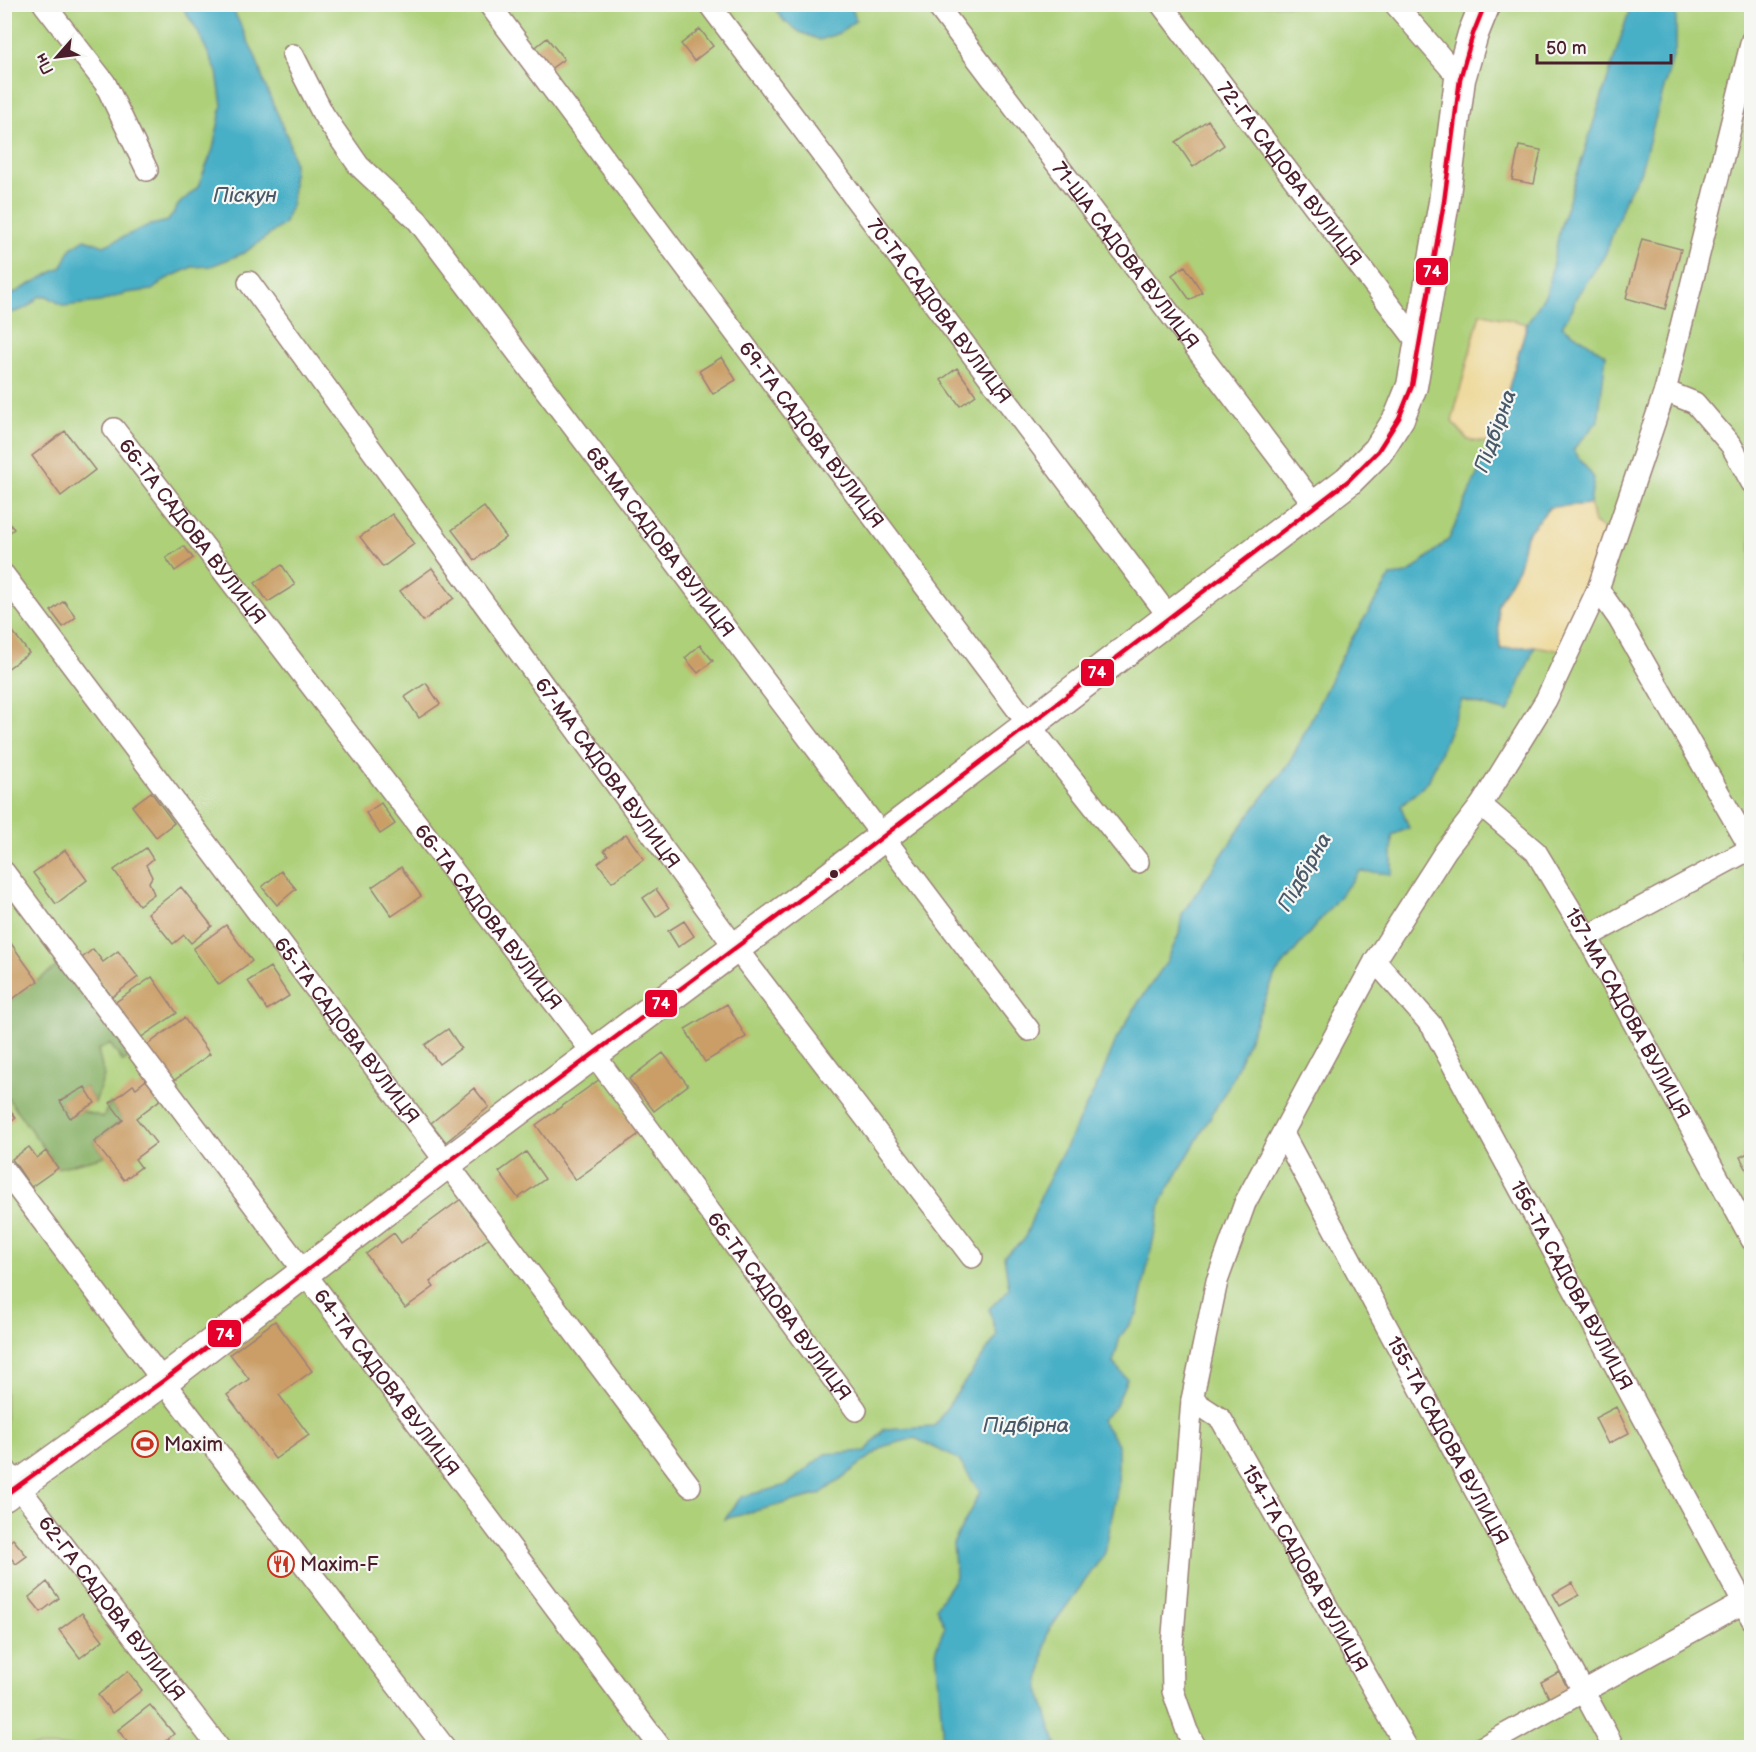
<svg xmlns="http://www.w3.org/2000/svg" width="1756" height="1752" font-family="'Balsamiq Sans',sans-serif">
	<style>
		.green { fill: #add079; stroke: #7c7852; stroke-width: 1.5 }
		.forest { fill: #8ab269; stroke: #6a684a; stroke-width: 1.5 }
		.sand { fill: #eeda9e; stroke: #9c7c64; stroke-width: 1.5 }
		.water { fill: #47afc6; stroke: #486778; stroke-width: 1.5 }
		.building { fill: #ca9e66 }
		.lines { fill: none; stroke-linecap: round; stroke-linejoin: round }
		.street-casing { stroke: #9a8077; stroke-width: 24 }
		.secondary-casing { stroke: #9a8077; stroke-width: 33 }
		.street { stroke: #fff; stroke-width: 21 }
		.secondary { stroke: #fff; stroke-width: 30 }
		.bus-1-casing { stroke: #f6f6f2; stroke-width: 9 }
		.bus-1 { stroke: #e4002b; stroke-width: 4.5 }
		.bus-dot { fill: #4a1f2b; stroke: #f6f6f2; stroke-width: 2 }
		.labels { text-anchor: middle; stroke-width: 4.5; stroke-linejoin: round; paint-order: stroke }
		.street-label { font-size: 20px; fill: #4a1f2b; stroke: #f6f6f2 }
		.poi-label { font-size: 20px; fill: #4a1f2b; stroke: #f6f6f2; text-anchor: start }
		.water-label { font-size: 21px; font-style: italic; fill: #495969; stroke: #f6f6f2 }
		.line-badge { stroke: #f6f6f2; stroke-width: 2 }
		.badge-label { font-size: 16px; text-anchor: middle; font-weight: bold; fill: #fff }
	</style>
	<rect width="100%" height="100%" fill="#f6f6f2"/>
	<filter id="ink" filterUnits="userSpaceOnUse"><feTurbulence type="fractalNoise" baseFrequency=".0167" numOctaves="2"/><feDisplacementMap in="SourceGraphic" scale="12" xChannelSelector="R" yChannelSelector="G"/><feConvolveMatrix kernelMatrix="1 2 1 2 8 2 1 2 1" color-interpolation-filters="sRGB"/></filter>
	<filter id="wash" filterUnits="userSpaceOnUse"><feTurbulence type="fractalNoise" baseFrequency=".008" numOctaves="4" result="noise"/><feDisplacementMap in="SourceGraphic" scale="24" xChannelSelector="R" yChannelSelector="G"/><feGaussianBlur stdDeviation="1.35" result="paint"/><feColorMatrix in="noise" values="0 0 0 0 0 0 0 0 0 0 0 0 0 0 0 0 0 1.4 0 .05"/><feComposite in="paint" operator="in"/></filter>
	<g filter="url(#wash)">
		<rect width="100%" height="100%" fill="#ebe2c3"/>
		<path class="green" d="M5 5H1751V1747H5Z"/>
		<path class="forest" d="M60 964 131 1054 123 1062 110 1044 98 1050 104 1076 95 1103 85 1087 60 1102 70 1117 82 1111 103 1117 110 1103 123 1120 94 1142 105 1156 58 1168 5 1094 4 1005Z"/>
		<path class="sand" d="M1480 313 1527 324 1493 444 1468 440 1452 421Z
			M1590 504 1594 523 1615 536 1567 652 1535 646 1500 649 1497 605 1519 566 1526 535 1550 506Z"/>
		<path class="water" d="M181 5H231L256 58 264 83 288 138 294 162 292 203 284 224 244 253 211 266 192 267 166 279 152 290 126 293 100 302 64 306 47 296 38 297C29 308 19 313 5 313V298L62 267 71 248 85 239 104 246 147 226 168 221 179 204 198 187 213 149 222 106 217 72 197 30Z
			M772 5H851L856 20 839 33 820 40 800 32 784 21Z
			M1631 5H1676V46L1640 173 1626 197 1605 255 1575 299 1573 308 1562 326 1606 355 1598 421 1573 450 1594 478 1590 504 1550 507 1526 535 1519 566 1497 605 1500 649 1535 646 1508 712 1462 700 1428 782 1401 806 1409 828 1392 835V874L1360 871 1275 975 1232 1080 1162 1200 1137 1314 1120 1337 1113 1363 1127 1379 1115 1407 1101 1420 1118 1444V1486L1105 1553 1047 1633 1039 1689 1057 1747 969 1748 943 1743 936 1648 945 1626 936 1607 956 1577 953 1544 980 1492 958 1459 915 1438 885 1446 820 1494 725 1519 741 1497 787 1485 825 1454 866 1451 884 1429 934 1426 997 1336 989 1309 1009 1289 1004 1256 1024 1240 1041 1195 1101 1077 1116 1040 1138 1003 1166 963 1179 934 1182 914 1247 818 1290 762 1347 646 1391 576 1408 574 1449 539 1482 463 1493 444 1527 324 1547 292 1560 228Z"/>
		<g id="blocks">
			<path class="building" d="M700 29 713 46 694 61 681 44Z
				M547 38 564 59 549 70 532 50Z
				M1208 120 1224 145 1193 167 1176 142Z
				M1519 146 1541 150 1534 184 1512 180Z
				M1642 239 1681 249 1665 309 1626 298Z
				M1185 266 1202 292 1190 300 1172 275Z
				M722 357 736 380 713 394 699 371Z
				M957 368 976 395 960 406 941 380Z
				M65 431 95 470 61 496 32 456Z
				M484 507 506 537 475 560 452 530Z
				M392 514 414 544 383 567 360 537Z
				M4 518 14 529 4 537Z
				M184 546 193 558 175 571 166 558Z
				M282 565 295 585 268 602 255 583Z
				M432 568 454 598 423 621 400 591Z
				M64 601 76 617 63 627 51 611Z
				M4 620 29 653 4 671Z
				M700 645 713 661 698 673 685 658Z
				M426 683 440 704 419 718 405 697Z
				M151 792 174 823 156 837 132 806Z
				M381 803 395 824 380 834 366 813Z
				M626 834 644 859 612 882 598 863 608 855 604 850Z
				M146 848 153 859 146 865 152 877 149 882 154 894 139 905 114 870Z
				M65 850 87 880 56 904 33 873Z
				M401 867 421 896 392 916 372 887Z
				M281 871 296 889 277 905 262 887Z
				M181 887 212 926 191 943 184 935 173 944 148 913Z
				M656 889 669 908 656 917 643 898Z
				M684 921 694 936 678 947 668 931Z
				M226 925 252 961 219 985 193 949Z
				M10 942 38 981 4 1005V946Z
				M93 949 103 962 118 951 138 977 112 997 82 958Z
				M270 967 289 996 267 1010 248 981Z
				M152 977 177 1013 137 1040 113 1004Z
				M727 1004 746 1037 705 1062 685 1029Z
				M184 1018 210 1054 172 1082 146 1046Z
				M448 1029 461 1048 439 1064 425 1045Z
				M663 1053 688 1085 654 1111 629 1079Z
				M600 1079 639 1134 575 1180 536 1125Z
				M146 1080 161 1099 136 1118 156 1143 135 1159 141 1167 124 1180 94 1142 123 1120 110 1103 133 1085 136 1088Z
				M85 1087 95 1103 70 1118 60 1101Z
				M474 1088 489 1107 446 1142 431 1123Z
				M4 1102 16 1118 4 1126Z
				M29 1147 37 1158 46 1151 58 1168 31 1187 12 1159Z
				M1752 1151V1179L1740 1157Z
				M526 1152 545 1179 518 1198 499 1172Z
				M461 1199 490 1237 430 1282 434 1287 405 1308 366 1254 394 1233 401 1243Z
				M275 1321 312 1371 279 1395 309 1435 275 1459 227 1395 249 1379 230 1354Z
				M1616 1407 1629 1433 1608 1444 1595 1418Z
				M13 1539 27 1556 16 1564 4 1550V1546Z
				M47 1582 59 1598 41 1612 29 1597Z
				M1572 1583 1579 1595 1560 1606 1553 1594Z
				M82 1613 103 1640 80 1658 59 1630Z
				M128 1671 142 1690 112 1713 98 1695Z
				M1559 1672 1568 1689 1550 1699 1541 1682Z
				M150 1705 174 1734 157 1748H132L118 1730Z"/>
		</g>
	</g>
	<g filter="url(#ink)">
		<use href="#blocks" fill-opacity="0" stroke="#9a8077" stroke-width="1.5"/>
		<g class="lines">
			<defs>
				<g id="street">
					<path d="M44 4 105 83 147 170"/>
					<path id="s1" d="M489 4 1023 717 1138 862"/>
					<path id="s2" d="M709 4 1170 618"/>
					<path id="s3" d="M936 4 1316 507"/>
					<path id="s4" d="M1161 4 1419 344"/>
					<path d="M1395 4 1460 79"/>
					<path id="s5" d="M293 55 323 114 359 166 418 221 1029 1030"/>
					<path id="s6" d="M249 282 729 939 972 1257"/>
					<path d="M1665 391 1695 403 1731 445 1752 483"/>
					<path id="s7" d="M114 429 587 1045 856 1410"/>
					<path id="s8" d="M4 575 690 1486"/>
					<path d="M1598 589 1619 619 1752 851"/>
					<path id="s9" d="M1481 805 1536 852 1587 937 1752 1240"/>
					<path id="s10" d="M4 872 661 1748"/>
					<path d="M1587 937 1752 848"/>
					<path id="s11" d="M1375 961 1432 1026 1752 1619"/>
					<path id="s12" d="M1283 1134 1614 1748"/>
					<path d="M4 1170 163 1381 445 1748"/>
					<path id="s13" d="M1192 1400 1221 1419 1407 1748"/>
					<path id="s14" d="M4 1468 219 1748"/>
					<path d="M1196 1748 1187 1731 1173 1691 1172 1647 1192 1400 1217 1281 1245 1203 1375 961 1446 850 1481 805 1546 700 1598 589 1665 391 1752 40"/>
					<path d="M1481 1748 1752 1598"/>
				</g>
				<path id="secondary" d="M4 1496 163 1381 447 1163 817 887 1348 481 1378 451 1399 418 1412 386 1444 202 1460 79 1473 34 1485 4"/>
			</defs>
			<use href="#street" class="street-casing"/>
			<use href="#secondary" class="secondary-casing"/>
			<use href="#street" class="street"/>
			<use href="#secondary" class="secondary"/>
			<defs>
				<path id="bus-1" d="M4 1496 163 1381 447 1163 817 887 1348 481 1378 451 1399 418 1412 386 1444 202 1460 79 1473 34 1485 4"/>
			</defs>
			<use href="#bus-1" class="bus-1-casing"/>
			<use href="#bus-1" class="bus-1"/>
		</g>
	</g>
	<defs>
		<symbol id="stadium-ring" viewBox="-11 -11 22 22"><circle r="9.5" fill="#f6f6f2" stroke="#c8321e" stroke-width="1.5"/><path d="M0-5a6.5 5 0 1 0 0 10a6.5 5 0 1 0 0-10ZM-3.5-1.8h7v3.6h-7Z" fill="#c8321e"/></symbol>
		<symbol id="restaurant-ring" viewBox="-11 -11 22 22"><circle r="9.5" fill="#f6f6f2" stroke="#c8321e" stroke-width="1.5"/><path d="M-5-6h1v4h1v-4h1v4h1v-4h1v5L-1.5 .5V6h-2V.5L-5-1ZM5-6V6H3V1.5H1.5Q1.5-4 5-6Z" fill="#c8321e"/></symbol>
	</defs>
	<g fill-rule="evenodd">
		<use href="#stadium-ring" x="130" y="1429" width="30" height="30"/>
		<use href="#restaurant-ring" x="266" y="1549" width="30" height="30"/>
	</g>
	<circle class="bus-dot" cx="834" cy="874" r="5"/>
	<g class="labels">
		<g class="street-label">
			<text dy="7" stroke="none"><textPath href="#s4" startOffset="213">72-ГА САДОВА ВУЛИЦЯ</textPath></text>
			<text dy="7" stroke="none"><textPath href="#s3" startOffset="315">71-ША САДОВА ВУЛИЦЯ</textPath></text>
			<text dy="7" stroke="none"><textPath href="#s2" startOffset="384">70-ТА САДОВА ВУЛИЦЯ</textPath></text>
			<text dy="7" stroke="none"><textPath href="#s1" startOffset="538">69-ТА САДОВА ВУЛИЦЯ</textPath></text>
			<text dy="7" stroke="none"><textPath href="#s7" startOffset="129">66-ТА САДОВА ВУЛИЦЯ</textPath></text>
			<text dy="7" stroke="none"><textPath href="#s5" startOffset="612">68-МА САДОВА ВУЛИЦЯ</textPath></text>
			<text dy="7" stroke="none"><textPath href="#s6" startOffset="608">67-МА САДОВА ВУЛИЦЯ</textPath></text>
			<text dy="7" stroke="none"><textPath href="#s7" startOffset="615">66-ТА САДОВА ВУЛИЦЯ</textPath></text>
			<text dy="7" stroke="none"><textPath href="#s9" startOffset="258">157-МА САДОВА ВУЛИЦЯ</textPath></text>
			<text dy="7" stroke="none"><textPath href="#s8" startOffset="570">65-ТА САДОВА ВУЛИЦЯ</textPath></text>
			<text dy="7" stroke="none"><textPath href="#s11" startOffset="381">156-ТА САДОВА ВУЛИЦЯ</textPath></text>
			<text dy="7" stroke="none"><textPath href="#s7" startOffset="1101">66-ТА САДОВА ВУЛИЦЯ</textPath></text>
			<text dy="7" stroke="none"><textPath href="#s10" startOffset="638">64-ТА САДОВА ВУЛИЦЯ</textPath></text>
			<text dy="7" stroke="none"><textPath href="#s12" startOffset="348">155-ТА САДОВА ВУЛИЦЯ</textPath></text>
			<text dy="7" stroke="none"><textPath href="#s13" startOffset="206">154-ТА САДОВА ВУЛИЦЯ</textPath></text>
			<text dy="7" stroke="none"><textPath href="#s14" startOffset="177">62-ГА САДОВА ВУЛИЦЯ</textPath></text>
		</g>
		<g class="poi-label">
			<text x="164" y="1451">Maxim</text>
			<text x="300" y="1571">Maxim-F</text>
		</g>
		<g class="water-label">
			<text x="245" y="202">Піскун</text>
			<text transform="translate(1495 431) rotate(-70)" y="7">Підбірна</text>
			<text transform="translate(1304 872) rotate(-60)" y="7">Підбірна</text>
			<text x="1026" y="1432">Підбірна</text>
		</g>
	</g>
	<g class="line-badge">
		<rect x="1415" y="257" width="34" height="29" rx="6" fill="#e4002b"/>
		<rect x="1080" y="658" width="35" height="29" rx="6" fill="#e4002b"/>
		<rect x="644" y="989" width="34" height="29" rx="6" fill="#e4002b"/>
		<rect x="207" y="1319" width="35" height="29" rx="6" fill="#e4002b"/>
	</g>
	<g class="badge-label">
		<text x="1432" y="277">74</text>
		<text x="1097" y="678">74</text>
		<text x="661" y="1009">74</text>
		<text x="225" y="1340">74</text>
	</g>
	<rect width="1756" height="1752" fill="none" stroke="#f6f6f2" stroke-width="24"/>
	<g transform="translate(57 57) rotate(242)" stroke="#f6f6f2" stroke-width="4.5" paint-order="stroke">
	<path d="M0-4.5L10 22L0 15L-10 22Z" fill="#4a1f2b"/>
	<text y="-9" font-size="16" font-weight="bold" text-anchor="middle" fill="#4a1f2b">Пн</text>
	</g>
	<path d="M1537 54v9h134v-9" fill="none" stroke="#4a1f2b" stroke-width="3"/>
	<text x="1546" y="54" font-size="18" fill="#4a1f2b" stroke="#f6f6f2" stroke-width="4.5" paint-order="stroke">50 m</text>
</svg>
